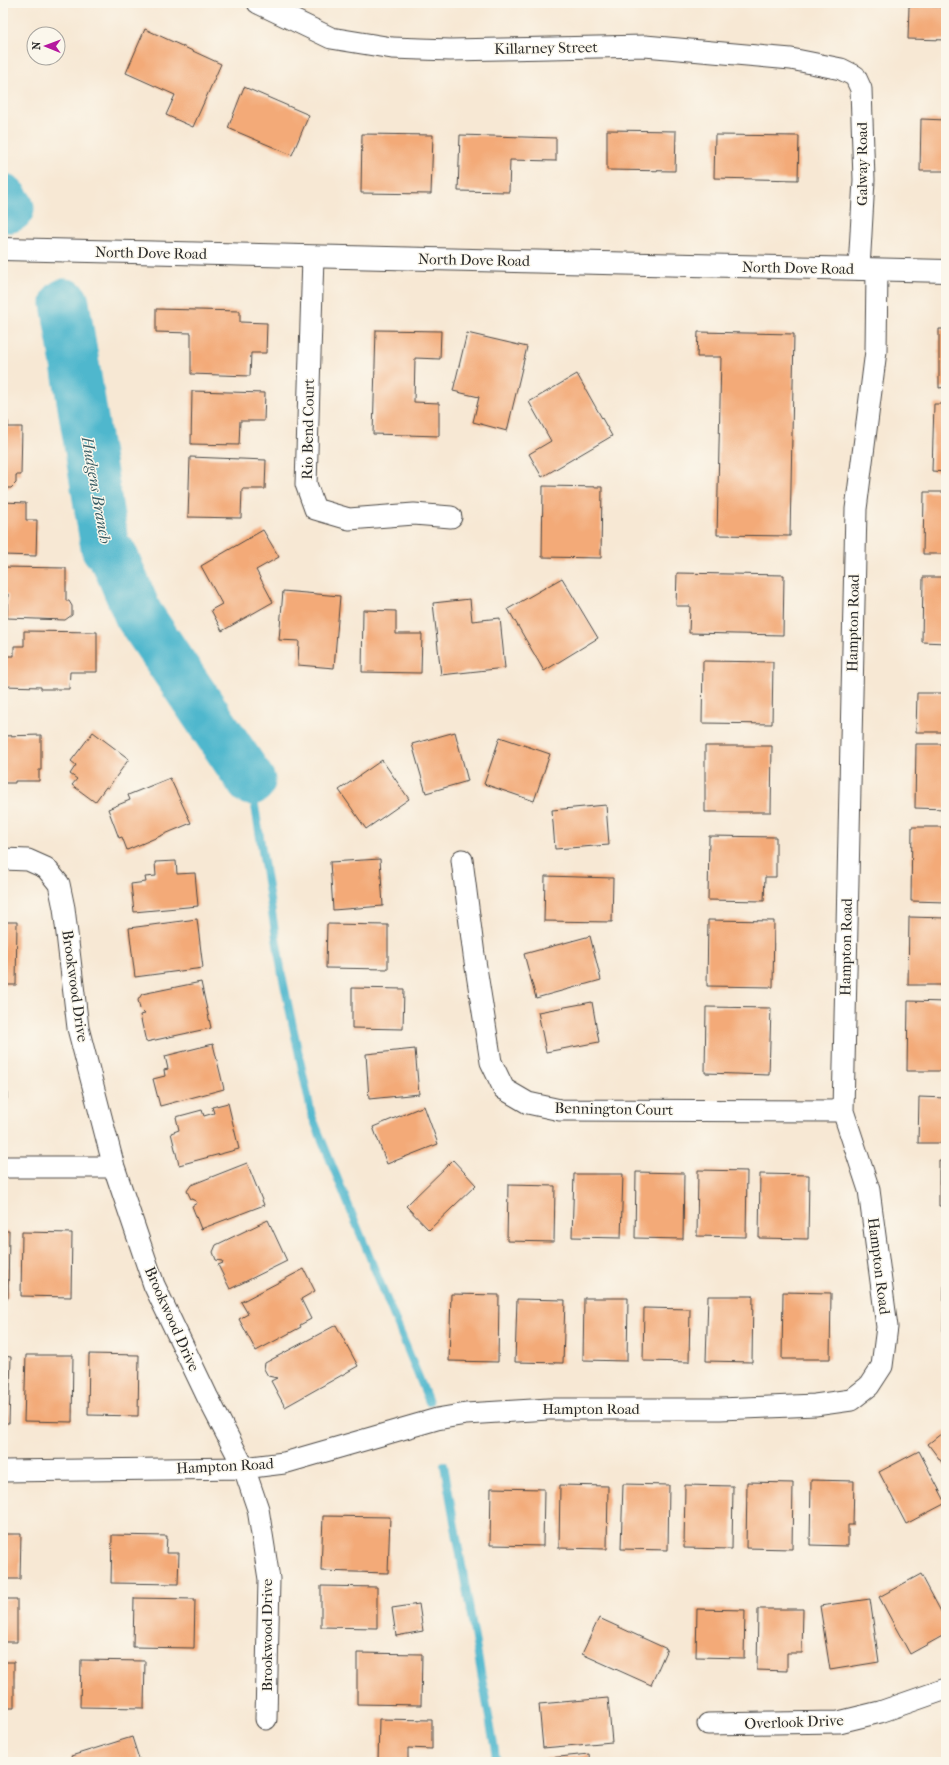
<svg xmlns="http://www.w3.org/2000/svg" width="949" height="1765" font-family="'IM FELL French Canon',serif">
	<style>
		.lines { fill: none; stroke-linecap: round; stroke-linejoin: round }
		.stream { stroke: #4fb7cd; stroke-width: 8 }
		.river { stroke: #4fb7cd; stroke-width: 49 }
		.building { fill: #f3aa78 }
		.minor-casing { stroke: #4a4744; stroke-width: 23 }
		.tertiary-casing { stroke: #4a4744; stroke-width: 24 }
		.minor { stroke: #fff; stroke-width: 21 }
		.tertiary { stroke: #fff; stroke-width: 22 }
		.labels { text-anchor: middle; stroke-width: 3; stroke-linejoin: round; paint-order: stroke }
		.street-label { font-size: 15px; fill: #2b2b2b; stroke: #fbf7ec }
		.water-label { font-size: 16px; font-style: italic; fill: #385c64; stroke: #fbf7ec }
	</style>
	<rect width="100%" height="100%" fill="#fbf7ec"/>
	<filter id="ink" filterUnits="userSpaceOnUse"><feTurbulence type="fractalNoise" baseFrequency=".025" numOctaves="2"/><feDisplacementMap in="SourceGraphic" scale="8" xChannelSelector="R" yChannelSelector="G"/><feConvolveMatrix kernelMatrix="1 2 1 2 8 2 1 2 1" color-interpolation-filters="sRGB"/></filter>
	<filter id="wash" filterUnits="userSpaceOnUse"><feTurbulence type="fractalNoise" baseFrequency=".012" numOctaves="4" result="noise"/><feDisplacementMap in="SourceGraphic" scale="16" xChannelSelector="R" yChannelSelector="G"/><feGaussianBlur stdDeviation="0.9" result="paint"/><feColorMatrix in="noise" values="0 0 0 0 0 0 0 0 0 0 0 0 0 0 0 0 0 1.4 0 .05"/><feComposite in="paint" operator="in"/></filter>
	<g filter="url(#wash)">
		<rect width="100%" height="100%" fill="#f7e8d4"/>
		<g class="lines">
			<path class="stream" d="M251 781 282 975 312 1116 429 1402
				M444 1465 497 1762"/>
			<path class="river" d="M3 198 10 208
				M65 303 105 547 114 557 138 614 251 781"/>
		</g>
		<g id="blocks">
			<path class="building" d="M909 6 946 7V40L908 39Z
				M145 29 221 64 193 127 166 115 175 95 126 73Z
				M244 87 309 115 292 155 228 128Z
				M921 119 946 120V171H920Z
				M607 130 676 131 675 171 607 170Z
				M362 134 433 135 431 194 361 193Z
				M460 135 556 138V161L510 160 509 192 458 191Z
				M715 135 799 136 798 180 714 178Z
				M156 309 240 311V322L267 323 266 353H251L250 376 191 374V333L156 332Z
				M939 329H946V387L939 388Z
				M376 330 441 331 440 359 415 358 414 402 439 403V436L373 434Z
				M698 332 794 334 790 536 717 535 721 357H697Z
				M467 333 527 347 507 431 473 422 479 397 453 391Z
				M577 374 612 436 542 477 529 454 551 441 529 402Z
				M192 391 265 393 264 421H240L239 445 191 444Z
				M934 404H946V472L932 471Z
				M3 421H8V427H22L21 475H16V483L11 488H3Z
				M190 457 266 460 265 489H242L241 518 188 517Z
				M543 486 602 487 601 558 542 557Z
				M924 492H946V554H923Z
				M3 502 26 503V520H37L36 556 3 555Z
				M263 530 279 557 256 570 273 602 222 631 211 610 222 604 201 566Z
				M3 567 66 568V601H69L72 606V615L65 620 7 618 8 594H3Z
				M677 573 784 575 783 635 689 633 690 606H676Z
				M923 577H946V643L922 642Z
				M562 578 598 638 544 671 508 609Z
				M283 591 340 596 334 668 298 665 299 641 279 640Z
				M470 599 472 621 500 618 505 668 441 675 433 603Z
				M363 610 396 611V634H422L421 673 362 672Z
				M24 631 97 632V672H70L69 689H41V687L3 686V656H14V646H24Z
				M703 661 773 662 772 724 702 723Z
				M917 693H946V732H916Z
				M93 732 129 759 108 788 106 787 95 802 72 785 77 779 70 774 76 765 71 761Z
				M455 732 468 781 426 793 412 744Z
				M41 735V770H39V781H15V783H3V736Z
				M500 737 550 754 534 801 484 784Z
				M916 744H946V809L915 808Z
				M705 746H772L771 812H705Z
				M382 760 409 799 366 829 339 790Z
				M170 778 191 823 127 850 122 837 119 838 108 809 130 800 128 795Z
				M606 805 609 845 555 849 552 810Z
				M912 827H946V902L911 901Z
				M709 836 776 837V877H765L764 901 708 900Z
				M380 859 383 906 333 910 330 862Z
				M176 861 177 874 195 873 198 906 134 912 131 884 146 882 145 877 156 876 155 862Z
				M545 876 613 878 612 922 544 921Z
				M909 917 946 918V985H908Z
				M197 919 203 968 135 977 129 928Z
				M708 920 774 921 773 987 707 986Z
				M3 922H17L16 985H3Z
				M327 924 388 925V969L326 968Z
				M590 936 601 980 536 998 524 954Z
				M201 982 211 1028 146 1042 140 1015 145 1014 140 1009 138 1000 142 994Z
				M352 988 404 989 403 1029 352 1028Z
				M908 1001 946 1002V1071H907Z
				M592 1002 599 1042 546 1052 538 1012Z
				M706 1007 771 1008 769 1075 705 1073Z
				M213 1044 224 1089 160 1106 153 1079 165 1076 164 1070 168 1069 165 1056Z
				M415 1049 419 1094 369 1099 366 1054Z
				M3 1054H6L7 1099H3Z
				M919 1097 946 1098V1143H918Z
				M228 1103 239 1149 179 1165 171 1133 179 1130 176 1117 202 1110 204 1116 214 1113 212 1107Z
				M424 1106 438 1144 387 1164 373 1127Z
				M453 1160 476 1185 429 1230 406 1206Z
				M939 1160 946 1161V1206H939Z
				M247 1163 264 1205 201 1229 192 1206 197 1203 196 1201 191 1199 187 1191 191 1185Z
				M698 1170 747 1171 746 1237 697 1236Z
				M636 1172 684 1173 683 1239 635 1238Z
				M574 1174H623L621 1238 572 1237Z
				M760 1174 809 1175 808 1239 759 1238Z
				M508 1185 555 1186 554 1242 507 1241Z
				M268 1220 287 1261 230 1289 218 1265 223 1263 222 1261 216 1260 213 1252 216 1245Z
				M944 1220H946V1268H943Z
				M3 1231H9L8 1298H3Z
				M22 1232 72 1233 71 1297 21 1296Z
				M304 1269 315 1291 301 1299 311 1319 300 1325 301 1327 256 1351 239 1319 248 1314 241 1302Z
				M944 1286H946V1332H943Z
				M783 1292 831 1293 830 1359H782Z
				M451 1294 499 1295 498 1362 449 1361Z
				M708 1296H753L752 1362 706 1361Z
				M584 1298H628L627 1361 583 1360Z
				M517 1299 565 1300 563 1363 515 1362Z
				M644 1308 690 1309 689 1362 643 1361Z
				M336 1325 358 1366 285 1407 271 1381 277 1378 268 1376 264 1369 265 1363Z
				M89 1354 139 1355 138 1416 88 1415Z
				M26 1355H73L72 1422 24 1421Z
				M3 1356 11 1357 9 1423H3Z
				M946 1430V1468L928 1444Z
				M919 1451 946 1503 906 1524 879 1472Z
				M811 1480 854 1481 853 1525H848V1546L810 1545Z
				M747 1482 793 1483 792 1549 746 1548Z
				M623 1484 669 1485 668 1550 621 1549Z
				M560 1485 608 1486 607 1549 559 1548Z
				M685 1485 733 1486 732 1549 684 1548Z
				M491 1488 544 1489 543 1546 490 1545Z
				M323 1516 390 1517 388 1573 321 1571Z
				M3 1534H21L20 1579H3Z
				M112 1535 167 1536 166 1553H179L178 1584 111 1583Z
				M921 1574 946 1621V1634L910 1654 879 1597Z
				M321 1586 377 1587V1628L321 1627Z
				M134 1598 195 1599 194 1648 133 1647Z
				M3 1599H17V1642H3Z
				M870 1599 879 1662 830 1670 820 1606Z
				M419 1604 423 1631 396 1636 392 1608Z
				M697 1609 745 1610 744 1658 696 1657Z
				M758 1609H803L802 1653H787V1671L757 1670Z
				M599 1618 667 1649 651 1685 582 1654Z
				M357 1653 422 1654 421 1705 357 1704Z
				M81 1660 145 1661 144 1708 80 1707Z
				M3 1662H14V1708H3Z
				M608 1698 612 1742 543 1748 539 1704Z
				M379 1719 432 1720V1749L408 1748V1762H378Z
				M132 1737 140 1762H73L71 1756Z
				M589 1754 590 1762H519V1761Z"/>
		</g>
	</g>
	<g filter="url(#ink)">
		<use href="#blocks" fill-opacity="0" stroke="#4a4744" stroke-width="1"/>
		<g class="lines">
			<defs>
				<path id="minor" d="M258 3 331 38 392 48 450 50 645 46 791 59 841 69 855 76 861 89 864 180 859 269
					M313 257 306 484 315 509 349 519 414 514 451 517
					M3 859 28 860 46 868 59 884 64 908 78 1028 114 1167 154 1285 207 1396 244 1468 258 1509 269 1579 266 1719
					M462 860 474 955 491 1062 504 1089 528 1103 560 1110 843 1111
					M3 1167H114
					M3 1471 244 1468 284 1463 437 1419 466 1414 549 1409H720L815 1405 851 1400 869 1386 882 1366 887 1327 869 1190 843 1111 856 509 876 351 877 270
					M708 1724 839 1722 880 1712 946 1689"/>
				<path id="tertiary" d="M3 249 946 271"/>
			</defs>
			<use href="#minor" class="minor-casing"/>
			<use href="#tertiary" class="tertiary-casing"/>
			<use href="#minor" class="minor"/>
			<use href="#tertiary" class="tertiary"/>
		</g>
	</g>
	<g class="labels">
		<g class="street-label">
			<text transform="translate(546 48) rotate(-1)" y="5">Killarney Street</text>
			<text transform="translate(862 164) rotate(-90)" y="5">Galway Road</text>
			<text transform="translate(151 253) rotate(1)" y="5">North Dove Road</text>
			<text transform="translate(474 260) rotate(1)" y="5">North Dove Road</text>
			<text transform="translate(798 268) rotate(1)" y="5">North Dove Road</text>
			<text transform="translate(308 429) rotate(-89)" y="5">Rio Bend Court</text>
			<text transform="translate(853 623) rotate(-89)" y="5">Hampton Road</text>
			<text transform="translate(846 947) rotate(-89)" y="5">Hampton Road</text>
			<text transform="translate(75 986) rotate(82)" y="5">Brookwood Drive</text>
			<text transform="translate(614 1109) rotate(1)" y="5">Bennington Court</text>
			<text transform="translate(879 1266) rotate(83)" y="5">Hampton Road</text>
			<text transform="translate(172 1319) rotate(66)" y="5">Brookwood Drive</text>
			<text x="591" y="1414">Hampton Road</text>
			<text transform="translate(225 1466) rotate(-3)" y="5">Hampton Road</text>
			<text transform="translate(267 1635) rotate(-90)" y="5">Brookwood Drive</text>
			<text transform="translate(794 1722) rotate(-2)" y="5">Overlook Drive</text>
		</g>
		<g class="water-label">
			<text transform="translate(97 490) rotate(80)" y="6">Hudgens Branch</text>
		</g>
	</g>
	<rect width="949" height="1765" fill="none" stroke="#fbf7ec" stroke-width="16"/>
	<g transform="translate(46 46) rotate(271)"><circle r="19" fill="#fbf7ec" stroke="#a8a59f"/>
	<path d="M0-3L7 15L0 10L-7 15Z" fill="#b5179e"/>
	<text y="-6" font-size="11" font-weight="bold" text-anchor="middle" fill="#2b2b2b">N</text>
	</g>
</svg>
